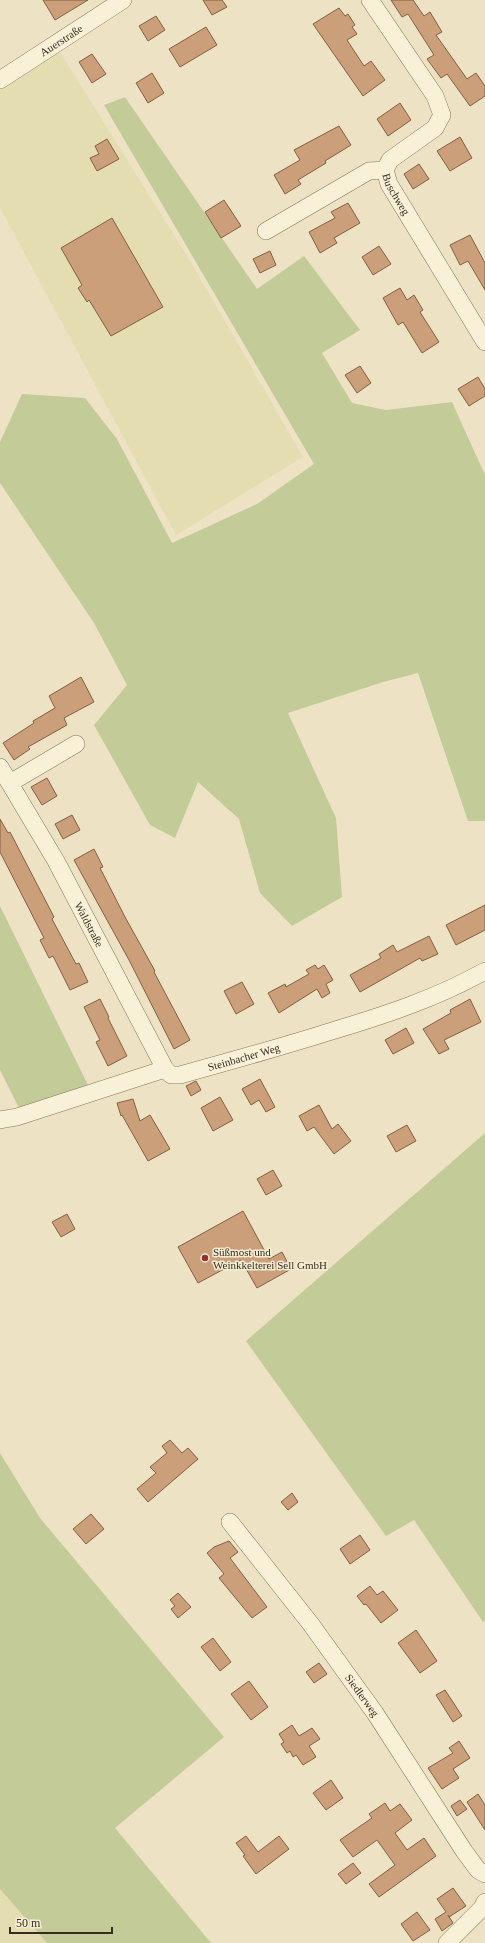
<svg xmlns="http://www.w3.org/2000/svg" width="485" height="1943" font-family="Georgia,serif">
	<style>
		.farmland { fill: #e3ddb1 }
		.green { fill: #c3cb98 }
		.building { fill: #cb9f7a; stroke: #865f41 }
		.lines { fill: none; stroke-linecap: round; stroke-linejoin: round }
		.minor-casing { stroke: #88745b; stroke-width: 18 }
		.minor { stroke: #f8f0d7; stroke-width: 17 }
		.poi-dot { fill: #952f2c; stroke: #f5edd3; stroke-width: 1.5 }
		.labels { text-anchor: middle; stroke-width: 3; stroke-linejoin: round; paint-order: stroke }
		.street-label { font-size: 11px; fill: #382c1e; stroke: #f5edd3 }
		.poi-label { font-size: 11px; fill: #382c1e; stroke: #f5edd3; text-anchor: start }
	</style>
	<rect width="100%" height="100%" fill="#ede3c4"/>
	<path class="farmland" d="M55 44 192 264 303 457 176 535 0 208V80Z
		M0 1889 47 1943H0Z"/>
	<path class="green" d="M125 97 257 289 304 256 360 330 322 353 352 403 386 410 452 402 485 475V821H468L418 673 383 682 288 713 336 818 342 897 292 926 260 893 239 819 198 782 175 838 150 825 94 725 127 685 94 623 0 483V442L22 394 85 398 117 439 172 543 257 504 314 464 104 105Z
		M0 906 89 1087 19 1108 0 1070Z
		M485 1133V1621L483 1622 414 1520 386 1536 246 1341Z
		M0 1453 40 1518 224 1737 115 1828 211 1943H47L0 1889Z"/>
	<path class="building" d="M43 0H88L55 20Z
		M203 0H222L227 7 212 15Z
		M391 0H413L424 16 430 12 442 32 436 35 467 79 476 73 485 86V96L470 106 447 74 441 78 427 59 434 55 408 14 402 17Z
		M339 8 345 16 348 14 355 25 352 27 357 34 347 40 364 66 371 61 385 80 363 96 313 24Z
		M156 16 165 30 148 41 139 26Z
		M206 27 217 45 180 67 169 49Z
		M92 54 106 74 92 83 79 62Z
		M152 73 164 93 148 103 136 83Z
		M400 103 411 120 388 136 377 119Z
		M339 126 351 145 325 161 326 163 298 180 301 184 285 194 274 175 300 160 294 150Z
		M460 137 472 158 450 171 437 151Z
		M107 139 119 159 97 171 90 158 99 154 95 146Z
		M419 164 429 179 413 189 404 174Z
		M224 200 241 226 221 238 205 212Z
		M348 203 360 223 334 238 337 243 320 253 309 232 335 218 331 212Z
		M112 218 163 307 111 336 89 300 87 302 78 288 82 285 61 248Z
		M470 235 485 263V290L468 261 460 265 450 245Z
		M379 246 391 264 373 275 362 257Z
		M270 251 276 265 260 273 253 259Z
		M400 288 407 300 414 295 423 310 420 312 439 342 422 353 403 322 398 325 383 298Z
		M360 366 371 383 357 393 345 375Z
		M478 377 485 389V396L469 406 458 389Z
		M81 677 94 702 64 718 67 725 28 747 30 749 14 760 3 743 34 723 33 721 55 708 49 696Z
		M47 778 57 796 42 805 31 787Z
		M72 815 80 830 63 839 55 824Z
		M0 819 8 833 10 832 26 863 54 917 52 919 76 964 79 963 88 982 70 990 53 956 49 958 40 940 44 938 0 852Z
		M94 849 103 867 100 868 125 917 155 971 154 972 190 1040 174 1049 129 960 74 860Z
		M485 905V930L456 945 446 925Z
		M429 936 438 954 422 961 420 958 360 992 350 975 381 958 379 954 393 945 397 952Z
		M315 965 318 969 324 965 333 980 326 984 330 993 322 998 317 989 279 1013 268 993 285 984 286 987 309 974 306 970Z
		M242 982 254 1004 236 1014 224 991Z
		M100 999 109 1017 108 1018 127 1056 108 1066 96 1042 100 1040 84 1007Z
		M470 999 481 1022 444 1040 449 1049 439 1054 423 1029 451 1013 450 1010Z
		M406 1028 414 1043 393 1054 385 1040Z
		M260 1079 275 1107 266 1112 259 1100 251 1105 242 1089Z
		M196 1081 201 1090 191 1096 186 1086Z
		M220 1097 233 1120 213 1131 201 1108Z
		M133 1099 140 1121 150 1115 170 1149 148 1161 122 1115 121 1116 117 1103Z
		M319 1105 332 1129 338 1124 351 1141 334 1154 314 1127 307 1131 299 1116Z
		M407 1125 416 1141 396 1152 387 1136Z
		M273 1170 282 1186 266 1195 257 1179Z
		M243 1211 269 1259 282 1252 291 1269 257 1288 241 1260 198 1283 178 1247Z
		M67 1214 75 1229 61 1237 52 1222Z
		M170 1440 182 1453 188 1448 198 1459 148 1502 137 1489 156 1473 150 1467 167 1453 162 1446Z
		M292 1493 298 1502 288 1510 281 1502Z
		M91 1514 104 1529 86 1544 73 1529Z
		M360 1535 370 1550 350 1564 340 1549Z
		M229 1541 238 1552 230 1558 267 1607 252 1618 219 1578 224 1574 207 1553 214 1547Z
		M370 1586 377 1595 383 1591 398 1610 381 1623 366 1604 364 1605 357 1596Z
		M178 1593 191 1607 178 1618 171 1609 175 1606 170 1600Z
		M416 1630 437 1661 420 1673 398 1643Z
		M213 1638 231 1662 220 1671 201 1647Z
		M319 1663 327 1674 314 1683 306 1672Z
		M249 1681 268 1707 251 1720 231 1694Z
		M445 1690 462 1716 453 1722 436 1695Z
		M292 1725 299 1736 312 1728 320 1739 309 1746 316 1757 303 1765 296 1755 293 1757 290 1751 287 1753 281 1744 284 1742 279 1734Z
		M459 1741 470 1758 453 1769 459 1778 442 1789 428 1768 453 1753 449 1748Z
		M331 1780 343 1798 326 1810 313 1793Z
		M478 1794 485 1805V1830L467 1802Z
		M460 1800 467 1809 457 1816 451 1806Z
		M385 1803 390 1811 400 1804 412 1820 395 1833 407 1850 424 1838 436 1856 379 1897 369 1884 395 1865 377 1840 353 1857 340 1840 372 1818 369 1814Z
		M246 1836 258 1852 279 1836 289 1849 256 1874 243 1856 245 1855 236 1843Z
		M353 1863 361 1873 346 1884 338 1874Z
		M453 1888 466 1906 449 1917 448 1915 453 1923 442 1931 435 1919 446 1912 437 1899Z
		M417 1912 430 1930 413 1941 401 1924Z"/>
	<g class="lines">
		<defs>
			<g id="minor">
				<path id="s1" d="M370 0 435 96 442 115 435 128 390 160 385 170 389 184 485 342"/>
				<path id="s2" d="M0 80 123 0"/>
				<path d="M266 231 369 171 385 170"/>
				<path id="s3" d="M0 767 56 861 165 1069 171 1075H180C231 1061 281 1047 332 1031 385 1015 437 998 485 971"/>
				<path d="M10 783 76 744"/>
				<path d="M0 1120 17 1117 165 1069"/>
				<path id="s4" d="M230 1522 310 1623 375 1713 464 1851 478 1870 485 1874"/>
				<path d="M447 1943 482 1908 485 1902"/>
			</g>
		</defs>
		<use href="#minor" class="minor-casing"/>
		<use href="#minor" class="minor"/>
	</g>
	<circle class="poi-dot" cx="205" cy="1258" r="4"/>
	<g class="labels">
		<g class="street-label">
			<text dy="4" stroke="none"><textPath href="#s2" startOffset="73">Auerstraße</textPath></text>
			<text dy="4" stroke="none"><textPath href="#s1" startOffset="244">Buschweg</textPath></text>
			<text dy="4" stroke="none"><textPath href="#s3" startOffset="181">Waldstraße</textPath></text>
			<text dy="4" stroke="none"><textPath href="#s3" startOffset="428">Steinbacher Weg</textPath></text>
			<text dy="4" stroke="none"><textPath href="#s4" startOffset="218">Siedlerweg</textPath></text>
		</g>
		<g class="poi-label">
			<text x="213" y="1256">Süßmost und<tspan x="213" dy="13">Weinkkelterei Sell GmbH</tspan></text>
		</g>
	</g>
	<path d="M10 1927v6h102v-6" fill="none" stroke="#382c1e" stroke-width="2"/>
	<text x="16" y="1927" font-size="12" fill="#382c1e" stroke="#f5edd3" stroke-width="3" paint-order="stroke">50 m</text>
</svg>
